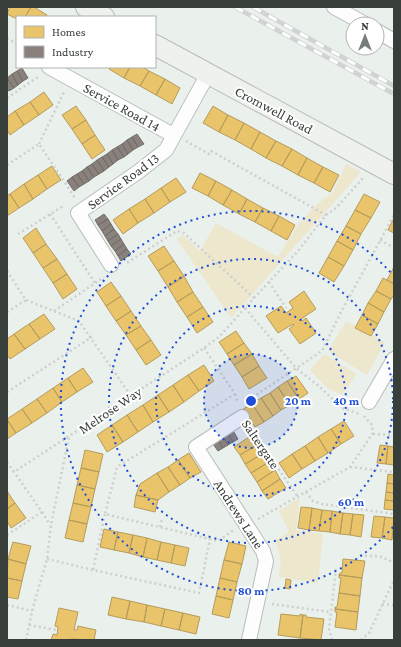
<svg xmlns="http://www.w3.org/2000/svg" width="401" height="647" font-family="'Crimson Pro',serif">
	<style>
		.green { fill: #ece7cd }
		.homes { fill: #e9c46a; stroke: #b49c5c }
		.industry { fill: #8a817c; stroke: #716d68 }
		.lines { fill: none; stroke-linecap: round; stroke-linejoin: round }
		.street-casing { stroke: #b8bdba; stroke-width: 16 }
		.secondary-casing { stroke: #b8bdba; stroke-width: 22 }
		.path { stroke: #cecfce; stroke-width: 2.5; stroke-dasharray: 2 3; stroke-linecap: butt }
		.street { stroke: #fcfdfc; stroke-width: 14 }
		.secondary { stroke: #eff1ed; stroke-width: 20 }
		.rail-casing { stroke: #d1d3d2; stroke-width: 4.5 }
		.rail { stroke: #fff; stroke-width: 3; stroke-dasharray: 9; stroke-linecap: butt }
		.ring { fill: none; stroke: #1d4ed8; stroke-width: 2; stroke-dasharray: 2 4 }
		.labels { text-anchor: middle; stroke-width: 4; stroke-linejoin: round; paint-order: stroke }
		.street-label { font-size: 14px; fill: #383e3a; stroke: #fff }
		.centre { fill: #1d4ed8; stroke: #fff; stroke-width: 2 }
		.ring-label { font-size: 12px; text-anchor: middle; font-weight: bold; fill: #1d4ed8; stroke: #fff; stroke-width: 4; stroke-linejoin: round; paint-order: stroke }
	</style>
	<rect width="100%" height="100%" fill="#eaf0ec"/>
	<path class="green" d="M346 164 361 172 231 318 177 239 183 235 200 251 216 223 278 257 296 227 314 207 333 192Z
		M346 321 385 342 367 375 328 351Z
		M324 354 357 374 342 395 327 388 310 370Z
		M300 498 296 530 323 534 318 583 278 577C283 563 280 553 275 540L289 532 279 511Z"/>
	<path class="homes" d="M10 7H31L25 17H17V19L7 14Z
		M31 7H34L47 15 46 17H25Z
		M110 67H130L124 78 109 69Z
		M130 67H143L149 71 140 86 124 78Z
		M149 71 165 79 156 95 140 86Z
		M165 79 180 88 172 104 156 95Z
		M44 92 53 105 39 115 30 102Z
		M30 102 39 115 24 125 15 111Z
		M76 106 86 120 72 129 62 115Z
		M213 106 228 115 219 132 203 123Z
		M15 111 24 125 10 135 7 130V117Z
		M228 115 244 123 235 140 219 132Z
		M86 120 95 135 82 144 72 129Z
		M244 123 260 132 251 149 235 140Z
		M260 132 276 141 266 158 251 149Z
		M95 135 105 150 92 159 82 144Z
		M276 141 292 149 282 166 266 158Z
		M292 149 307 158 298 175 282 166Z
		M307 158 323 167 314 183 298 175Z
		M52 166 61 180 47 189 38 175Z
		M323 167 339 175 330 192 314 183Z
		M200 173 216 181 208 196 192 188Z
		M38 175 47 189 33 199 24 184Z
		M176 178 186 192 170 202 161 188Z
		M216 181 232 190 223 205 208 196Z
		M24 184 33 199 19 208 10 194Z
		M161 188 170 202 154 213 145 199Z
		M232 190 247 199 239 214 223 205Z
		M10 194 19 208 7 216V196Z
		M364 194 380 202 371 218 355 210Z
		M145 199 154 213 138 223 129 209Z
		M247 199 263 208 255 222 239 214Z
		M263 208 279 216 271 231 255 222Z
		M129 209 138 223 123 234 113 220Z
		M355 210 371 218 361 234 346 226Z
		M279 216 295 225 287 240 271 231Z
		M394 218V233L388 230Z
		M346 226 361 234 353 250 337 241Z
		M36 228 46 244 33 253 23 238Z
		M337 241 353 250 344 266 328 257Z
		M46 244 57 259 43 268 33 253Z
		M164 246 174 261 158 271 148 256Z
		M328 257 344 266 334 282 319 273Z
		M57 259 67 274 53 283 43 268Z
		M174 261 184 276 168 287 158 271Z
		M394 267V284L387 280Z
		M67 274 77 289 63 299 53 283Z
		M184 276 193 292 177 302 168 287Z
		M383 278 394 284V295L391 299 376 291Z
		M111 282 121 296 106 306 97 292Z
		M304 291 316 309 301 319 302 321 306 318 316 333 300 344 289 329 294 325 293 324 278 333 266 316 281 306 286 313 293 308 289 302Z
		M376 291 391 299 384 312 368 303Z
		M193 292 203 307 187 317 177 302Z
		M121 296 131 311 116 321 106 306Z
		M368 303 384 312 378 324 362 315Z
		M203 307 213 322 197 333 187 317Z
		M131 311 141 326 126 335 116 321Z
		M44 314 55 329 40 339 29 324Z
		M362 315 378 324 371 336 355 328Z
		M29 324 40 339 25 349 14 334Z
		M141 326 151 340 136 350 126 335Z
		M236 331 244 343 227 354 219 342Z
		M14 334 25 349 10 359 7 355V339Z
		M151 340 161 355 146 365 136 350Z
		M244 343 252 354 234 365 227 354Z
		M252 354 259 366 242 377 234 365Z
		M204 365 214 381 199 391 188 375Z
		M259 366 267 378 249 389 242 377Z
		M83 368 93 382 77 392 68 378Z
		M188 375 199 391 184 402 173 385Z
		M296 376 308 393 299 399 287 381Z
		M68 378 77 392 62 402 53 388Z
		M287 381 299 399 290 405 278 387Z
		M173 385 184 402 169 412 158 395Z
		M278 387 290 405 281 410 270 393Z
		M53 388 62 402 47 413 37 399Z
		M270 393 281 410 273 416 261 398Z
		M158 395 169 412 153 422 143 405Z
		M261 398 273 416 264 422 252 404Z
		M37 399 47 413 32 423 22 409Z
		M252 404 264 422 255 427 243 409Z
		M143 405 153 422 138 432 127 415Z
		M22 409 32 423 16 433 7 419Z
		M127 415 138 432 123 442 112 425Z
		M7 420 16 433 7 439Z
		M344 421 354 436 341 444 331 429Z
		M112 425 123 442 107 452 97 435Z
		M331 429 341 444 328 453 318 437Z
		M252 435 258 444 240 455 234 447Z
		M318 437 328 453 315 461 305 446Z
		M258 444 264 453 245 464 240 455Z
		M380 445 388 446 386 464 377 463Z
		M305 446 315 461 302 469 292 454Z
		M388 446 394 447V465L386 464Z
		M85 450 103 454 99 472 81 468Z
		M189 453 201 472 190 478 178 460Z
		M264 453 269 462 251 473 245 464Z
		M292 454 302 469 289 478 279 463Z
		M178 460 190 478 180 485 168 467Z
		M269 462 275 470 257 482 251 473Z
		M168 467 180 485 169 492 157 473Z
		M81 468 99 472 95 489 77 485Z
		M275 470 280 479 262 491 257 482Z
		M157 473 169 492 158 500 136 495 140 484Z
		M388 474 394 475V484L387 483Z
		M280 479 286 488 268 499 262 491Z
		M387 483 394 484V493L386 492Z
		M77 485 95 489 91 507 73 503Z
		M7 491 15 503 7 509Z
		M386 492 394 493V501L385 500Z
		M136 495 158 500 155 512 134 507Z
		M385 500 394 501V510L384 509Z
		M15 503 26 518 11 528 7 521V509Z
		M73 503 91 507 87 524 69 520Z
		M301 507 312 508 309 530 298 528Z
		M312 508 322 510 319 531 309 530Z
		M322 510 332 511 330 532 319 531Z
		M332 511 343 513 340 534 330 532Z
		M343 513 353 514 350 535 340 534Z
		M353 514 364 515 361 537 350 535Z
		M374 516 385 517 382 538 371 537Z
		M385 517 394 518 392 540 382 538Z
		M69 520 87 524 83 542 65 538Z
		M104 529 118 532 114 550 100 547Z
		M118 532 133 535 129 553 114 550Z
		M133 535 147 538 143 557 129 553Z
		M147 538 161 542 157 560 143 557Z
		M13 542 31 546 26 564 8 559Z
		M161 542 175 545 171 563 157 560Z
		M229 542 246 546 242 564 224 560Z
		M175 545 189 548 185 566 171 563Z
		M8 559 26 564 22 581 7 578Z
		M343 559 365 561 362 578 339 575 340 573H342Z
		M224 560 242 564 237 582 220 578Z
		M339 575 362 578 360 596 339 593 341 578H339Z
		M7 578 22 581 18 599 7 597Z
		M220 578 237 582 233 600 216 596Z
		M286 579 291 580 290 589 285 588Z
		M339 593 360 596 358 612 335 609V607H337Z
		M216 596 233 600 229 618 212 614Z
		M112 597 130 601 126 619 108 615Z
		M130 601 147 605 144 622 126 619Z
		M147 605 165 609 161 626 144 622Z
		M59 608 78 612 74 630H77L78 626 96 630 94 640 71 639V640H51L53 634 57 635 58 627 55 626Z
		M165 609 183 613 179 630 161 626Z
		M335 609 358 612 356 630 335 627 337 612H335Z
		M183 613 200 617 196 634 179 630Z
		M281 614 300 616V614L303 615 300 638 278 635Z
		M303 615H306V617L324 619 321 640 300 638Z"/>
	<path class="industry" d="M22 68 28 78 23 81 17 71Z
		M17 71 23 81 18 85 12 74Z
		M12 74 18 85 14 88 7 78Z
		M7 78 14 88 9 91 7 89Z
		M137 134 144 144 138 147 132 137Z
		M132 137 138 147 133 150 127 140Z
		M127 140 133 150 128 154 122 144Z
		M122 144 128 154 124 157 117 147Z
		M117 147 124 157 118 160 112 150Z
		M112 150 118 160 113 164 107 154Z
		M107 154 113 164 109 167 102 157Z
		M102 157 109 167 104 171 97 160Z
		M97 160 104 171 99 174 92 164Z
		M92 164 99 174 94 177 87 167Z
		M87 167 94 177 89 181 82 171Z
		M82 171 89 181 84 184 77 174Z
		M77 174 84 184 79 187 72 177Z
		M72 177 79 187 74 191 67 181Z
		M104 214 108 219 98 225 95 220Z
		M108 219 111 224 102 231 98 225Z
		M111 224 114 229 105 236 102 231Z
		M114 229 118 234 108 241 105 236Z
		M118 234 121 239 111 246 108 241Z
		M121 239 124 244 115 251 111 246Z
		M124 244 127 249 118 256 115 251Z
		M127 249 131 254 121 261 118 256Z
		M232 429 238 439 233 442 227 432Z
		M227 432 233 442 228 445 222 435Z
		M222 435 228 445 223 448 217 438Z
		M217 438 223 448 218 451 211 441Z"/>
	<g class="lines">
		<defs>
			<path id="street" d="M334 7 365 24
				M377 31 394 41
				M49 67 173 135
				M111 265 78 213 138 172 166 150 208 74
				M369 402 394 359
				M242 417 196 447 263 551 266 561 249 640"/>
			<path id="secondary" d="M86 7 104 17
				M155 45 394 174"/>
		</defs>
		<use href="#street" class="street-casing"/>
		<use href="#secondary" class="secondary-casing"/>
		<path class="path" d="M7 38 17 44
			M7 98 38 77
			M186 141 209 154 211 151 326 215
			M39 144 64 92
			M7 165 39 144 75 198
			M50 214 95 283
			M18 234 65 205
			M380 240 394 248
			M7 271 26 300 79 321 131 396
			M269 282 286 308
			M254 298 298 251 326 215 336 208 364 177
			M245 308 296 368 320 387 342 408 360 414
			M54 311 104 277
			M7 312 26 300
			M204 348 235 394 117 467 105 514 218 541 234 530
			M7 392 92 337
			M235 394 238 403
			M244 403 322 351 339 316 394 215
			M250 428 298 497
			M373 434 394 435
			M7 462 14 472 204 348 219 337 254 298 184 233 177 231 125 264
			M350 467 394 472
			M306 492 313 501 322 504 394 514
			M42 512 50 525
			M105 514 93 570 199 593 210 539
			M258 519 350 467 373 433 372 425 364 416
			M160 527 162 519
			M7 535 42 512 14 472
			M360 555 382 557 394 563
			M47 559 93 570
			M272 604 331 612
			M382 604 394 605
			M7 605 32 611
			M29 625 56 630
			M26 640 32 611 47 559 51 525 69 437
			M332 640 329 629 336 569
			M361 640 369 633 394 580"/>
		<use href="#street" class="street"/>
		<use href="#secondary" class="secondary"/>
		<defs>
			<path id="rail" d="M235 7 394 94
				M253 7 394 86"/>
		</defs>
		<use href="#rail" class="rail-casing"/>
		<use href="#rail" class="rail"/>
	</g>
	<circle cx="251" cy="401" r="47" fill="#1d4ed8" fill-opacity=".12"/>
	<g class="ring">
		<circle cx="251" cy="401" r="47"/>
		<circle cx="251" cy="401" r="95"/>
		<circle cx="251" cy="401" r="142"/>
		<path d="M393 527A190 190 0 1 1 393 275"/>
	</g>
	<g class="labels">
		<g class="street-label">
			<text transform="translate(122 107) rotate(29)" y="5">Service Road 14</text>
			<text transform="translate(274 110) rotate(28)" y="5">Cromwell Road</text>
			<text transform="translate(123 181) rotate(-36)" y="5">Service Road 13</text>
			<text transform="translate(110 410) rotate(-34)" y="5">Melrose Way</text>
			<text transform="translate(261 444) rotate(56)" y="5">Saltergate</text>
			<text transform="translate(239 514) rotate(57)" y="5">Andrews Lane</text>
		</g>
	</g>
	<circle cx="251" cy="401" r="6" class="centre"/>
	<g class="ring-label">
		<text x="298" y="405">20 m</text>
		<text x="346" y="405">40 m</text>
		<text x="351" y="506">60 m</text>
		<text x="251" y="595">80 m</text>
	</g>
	<rect width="401" height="647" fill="none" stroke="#383e3a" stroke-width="16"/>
	<rect x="16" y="16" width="140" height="52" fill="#ffffff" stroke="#afb2b0"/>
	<rect x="24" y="26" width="20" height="12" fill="#e9c46a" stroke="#afb2b0"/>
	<text x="52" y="36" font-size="12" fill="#383e3a">Homes</text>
	<rect x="24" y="46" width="20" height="12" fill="#8a817c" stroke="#afb2b0"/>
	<text x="52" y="56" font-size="12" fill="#383e3a">Industry</text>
	<g transform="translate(365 36)"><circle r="19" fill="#ffffff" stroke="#afb2b0"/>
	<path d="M0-3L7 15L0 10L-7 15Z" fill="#767c78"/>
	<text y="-6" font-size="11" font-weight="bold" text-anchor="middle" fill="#383e3a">N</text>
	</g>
</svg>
